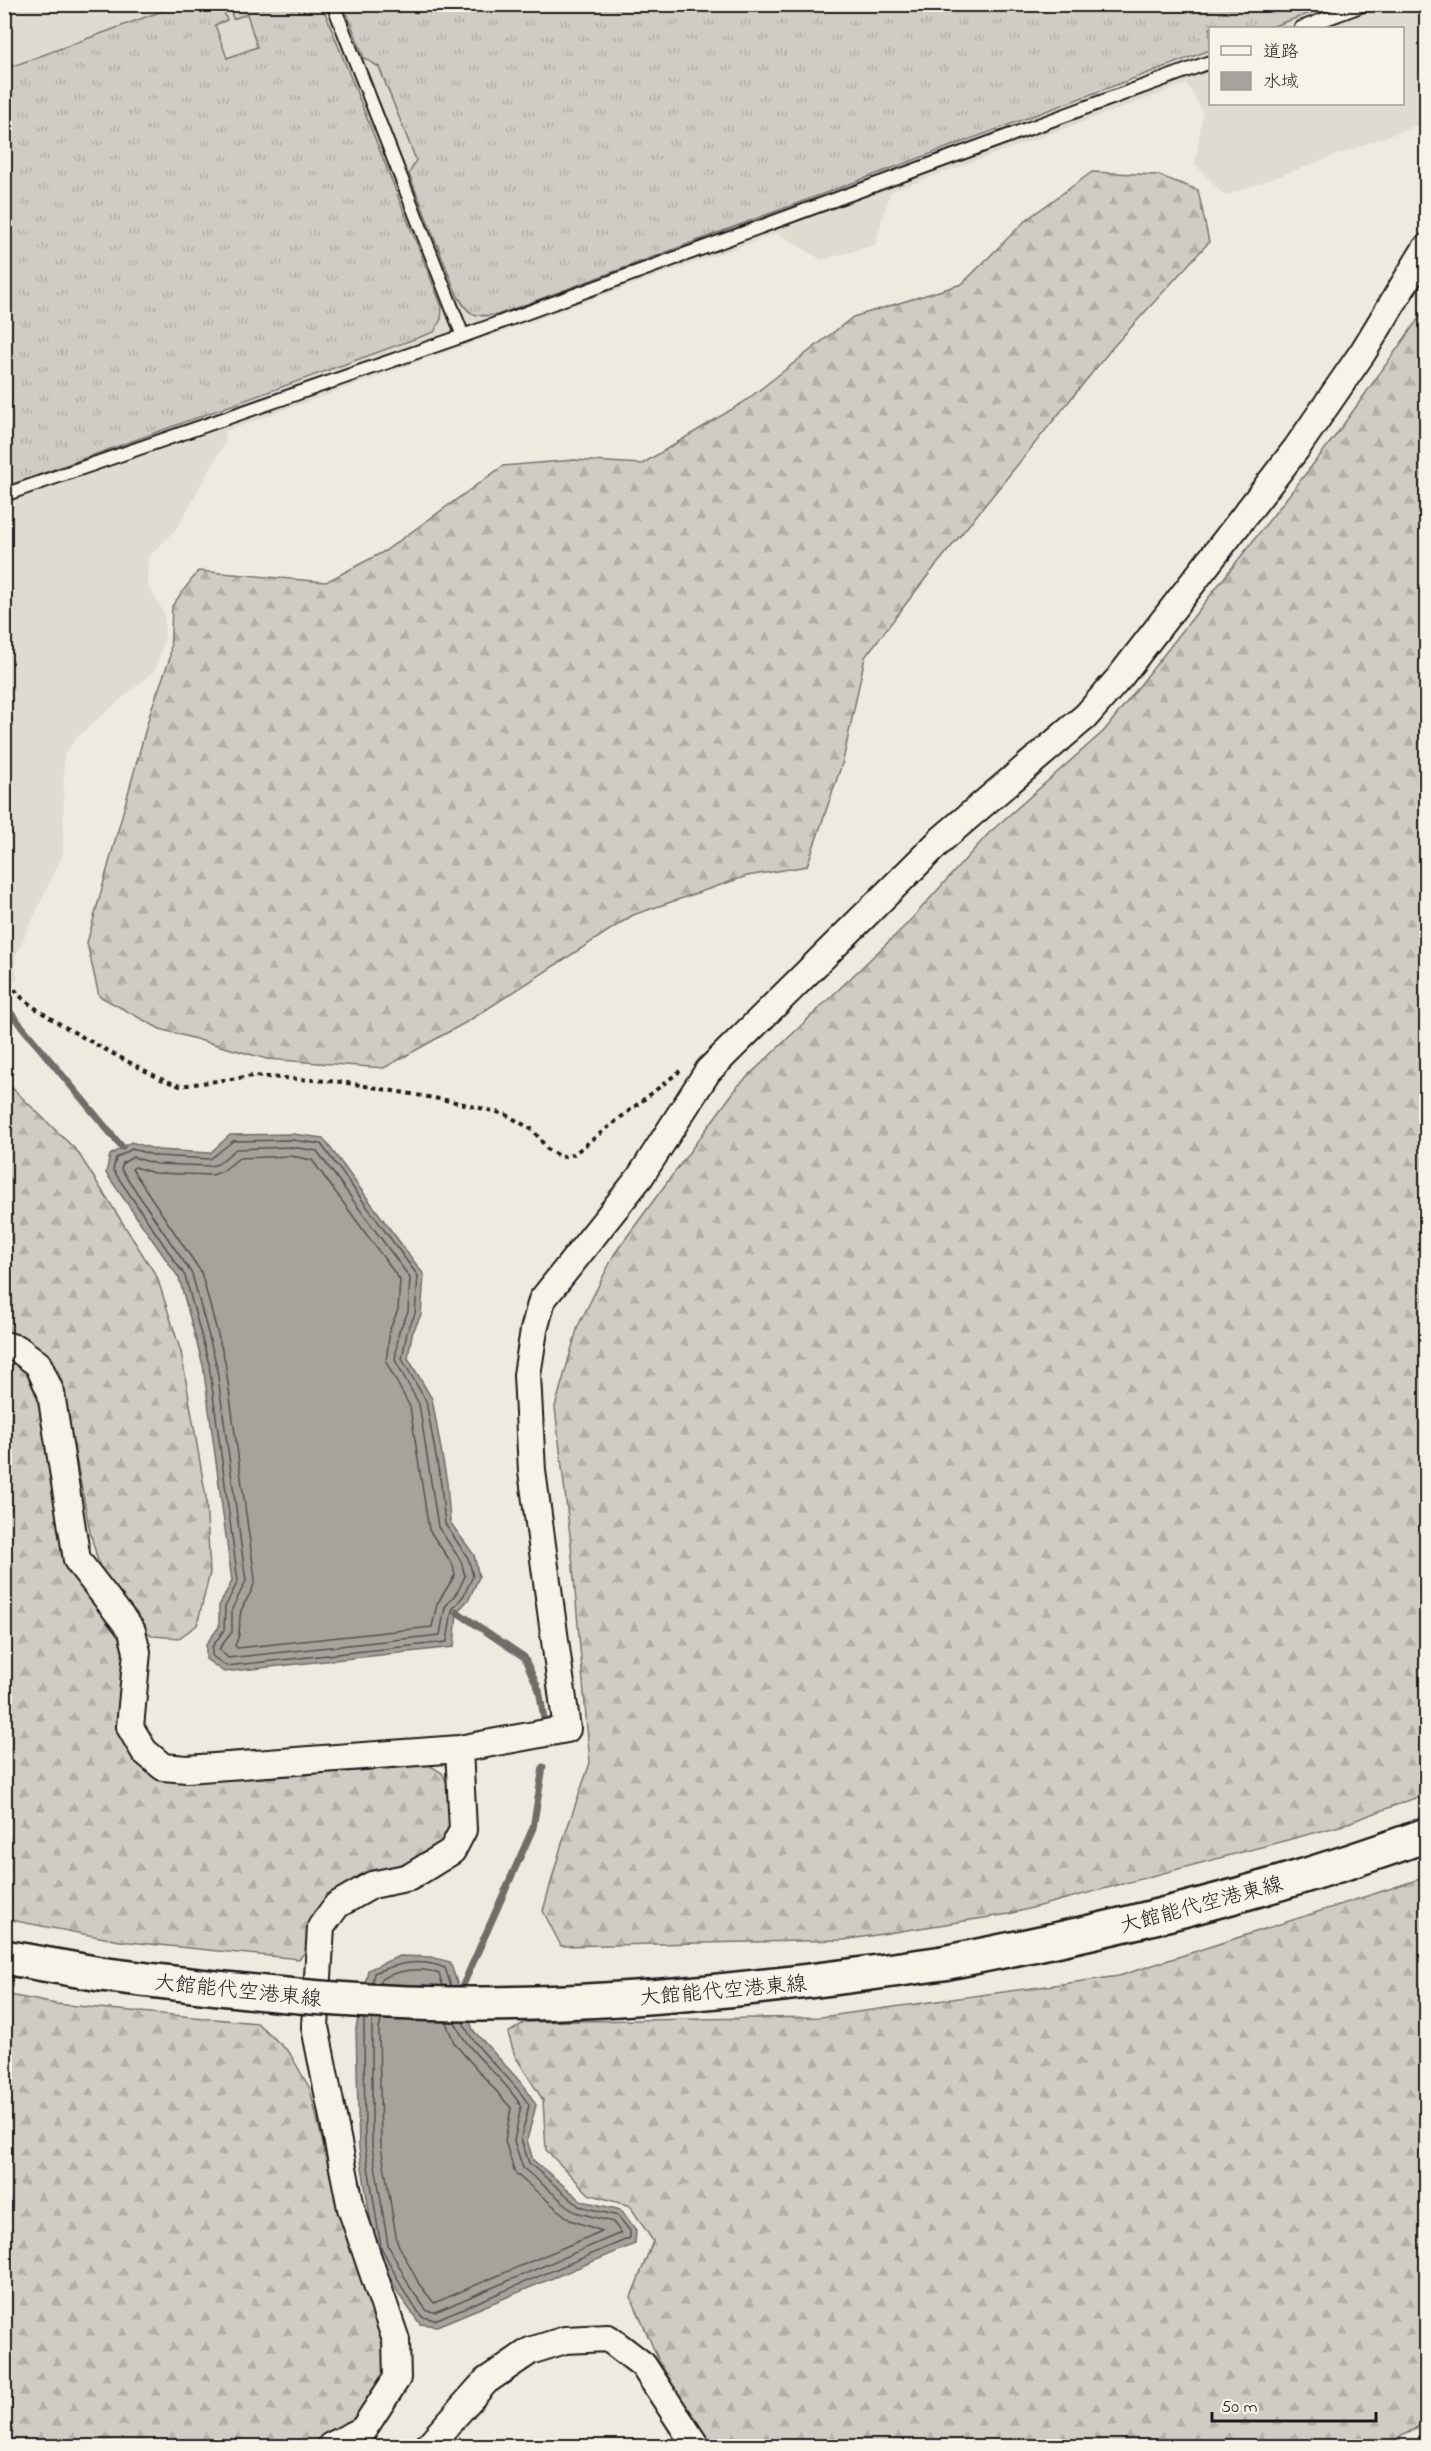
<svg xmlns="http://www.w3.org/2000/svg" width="1431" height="2451" font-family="'Indie Flower','Klee One',sans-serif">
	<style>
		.built { fill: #dedbd1; fill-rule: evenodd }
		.grass { fill: url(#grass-tufts); stroke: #767470; stroke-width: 1.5 }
		.forest { fill: url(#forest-firs); stroke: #767470; stroke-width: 1.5 }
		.water { fill: #a6a39d; stroke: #6f6d69; stroke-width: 1.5 }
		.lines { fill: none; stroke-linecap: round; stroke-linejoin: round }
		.shore { stroke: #535250; stroke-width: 1.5 }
		.stream { stroke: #6f6d69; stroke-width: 7 }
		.service-casing { stroke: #1c1c1c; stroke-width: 16 }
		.minor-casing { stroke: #1c1c1c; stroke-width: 30 }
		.secondary-casing { stroke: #1c1c1c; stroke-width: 38 }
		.path { stroke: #1c1c1c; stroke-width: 4; stroke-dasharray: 4.5 4.5; stroke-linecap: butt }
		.service { stroke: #f7f3e8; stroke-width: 12 }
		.minor { stroke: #f7f3e8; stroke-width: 26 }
		.secondary { stroke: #f7f3e8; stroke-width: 33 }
		.secondary-bridge-casing { stroke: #1c1c1c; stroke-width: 38; stroke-linecap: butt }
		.secondary-bridge { stroke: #f7f3e8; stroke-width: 33 }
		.labels { text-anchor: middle; stroke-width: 5; stroke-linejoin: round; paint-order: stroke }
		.street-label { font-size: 21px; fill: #1c1c1c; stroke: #f7f3e8 }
	</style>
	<defs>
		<pattern id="grass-tufts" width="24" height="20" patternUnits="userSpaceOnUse" patternTransform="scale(1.5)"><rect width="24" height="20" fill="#cfccc3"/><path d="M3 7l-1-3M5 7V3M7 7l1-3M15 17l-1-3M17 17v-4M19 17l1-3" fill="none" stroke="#b1afa7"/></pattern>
		<pattern id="forest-firs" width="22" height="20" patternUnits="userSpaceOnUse" patternTransform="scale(1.5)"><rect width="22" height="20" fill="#cfccc3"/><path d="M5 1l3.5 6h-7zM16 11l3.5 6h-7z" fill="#b1afa7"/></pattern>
	</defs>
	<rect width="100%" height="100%" fill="#eeeae0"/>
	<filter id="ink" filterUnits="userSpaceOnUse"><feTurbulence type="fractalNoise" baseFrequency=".0167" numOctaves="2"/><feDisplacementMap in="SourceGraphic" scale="12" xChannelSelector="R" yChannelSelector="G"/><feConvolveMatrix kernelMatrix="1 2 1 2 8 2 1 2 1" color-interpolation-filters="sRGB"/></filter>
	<g filter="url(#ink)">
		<path class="built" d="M5 5H1426V122L1225 196 1195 164 1203 113 1187 84 890 192 875 245 822 260 777 233 223 432 226 441 177 528 148 558 147 583 164 613 165 638 155 670 78 736 64 755 63 854 15 957 17 980 5 989ZM1210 28H1402V104H1210Z"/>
		<path class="grass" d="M181 4 221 5 227 20 215 25 227 58 257 47 247 14 233 19 229 5H322L442 307 441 319 434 332 5 487V69Z
			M344 5H1333L1268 28H1210V50L497 315C472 317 470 316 457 295L409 174 416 160 379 67 364 58Z"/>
		<path class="forest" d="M1092 172 1158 175 1198 190 1209 242 1113 347 925 579 865 657 843 761 807 866 747 876 633 915 470 1020 384 1068 267 1059 160 1029 99 996 87 943 151 710 170 658 172 606 198 571 326 582 385 551 503 466 574 460 642 464 744 402 853 317 962 284 1026 220Z
			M1426 308V1794L1340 1826 1009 1914 844 1940 561 1946 543 1911 562 1843 590 1763 571 1544 555 1407 578 1326 615 1253 738 1086 906 925 989 833 1104 731 1336 435Z
			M4 1080 77 1151 157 1277 181 1352 206 1497 210 1573 197 1625 179 1638 153 1636 126 1615 101 1572 90 1532 63 1389 46 1359 29 1339 5 1331Z
			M4 1354 35 1377 70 1565 122 1634 138 1759 426 1763 442 1773 455 1799 453 1829 433 1850 401 1871 373 1877 299 1959 120 1941 5 1919Z
			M1426 1877V2422L1385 2446H708L659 2361 631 2297 653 2241 630 2206 589 2194 546 2150 543 2100 515 2056 508 2033 525 2022 821 2017 1119 1976Z
			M4 1994 56 2004 257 2023 289 2052 310 2089 342 2224 386 2337V2378L358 2422 316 2446H9L5 2444Z"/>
		<path class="water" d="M293 1134 323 1138 424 1275 421 1315 412 1334 408 1358 432 1399 447 1483 450 1522 474 1555 479 1577 469 1599 457 1612 454 1647 224 1672 206 1659V1644L219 1627V1606L232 1581 203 1365 179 1278 106 1173 110 1155 131 1142 158 1150 210 1153 230 1135Z
			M399 1956 431 1957 450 1962 473 2030 525 2087 536 2105 527 2140 533 2160 582 2201 621 2210 636 2230 635 2244 437 2326 420 2324 400 2296 375 2249 359 2148 356 2028 368 1970Z"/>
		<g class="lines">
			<path class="shore" d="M292 1140 321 1144 418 1276 415 1314 407 1332 402 1359 426 1401 441 1484 445 1524 468 1558 473 1576 464 1595 452 1610 447 1642 226 1666 212 1656V1647L224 1630 225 1607 238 1581 209 1364 185 1276 113 1170 116 1158 132 1149 157 1156 210 1159 233 1141Z
				M292 1147 317 1151 410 1278 408 1312 399 1331 395 1360 419 1404 438 1527 461 1561 465 1576 458 1591 445 1607 440 1635 228 1658 219 1649 232 1632V1609L246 1581 216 1363 192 1274 121 1169 123 1163 133 1157 156 1164 210 1166 218 1164 236 1149Z
				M291 1156 312 1160 400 1280 398 1310 390 1329 386 1362 410 1407 429 1530 453 1565 455 1575 437 1604 432 1627 237 1648 235 1645C242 1633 238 1624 241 1611 245 1599 254 1592 255 1579L225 1361 201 1272 132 1169 135 1167 154 1173 212 1175 223 1171 239 1158Z
				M372 1983 374 1973C398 1963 420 1958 445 1968L451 1986
				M379 1983 381 1979C400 1970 419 1966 439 1974L443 1986
				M364 2019 365 2147 381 2247 405 2293 422 2317 435 2320 630 2238V2231L618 2216 579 2206 529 2163 521 2139 529 2105C512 2076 475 2052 463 2022
				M372 2019V2146L388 2245 411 2289 427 2311 435 2312 621 2233 613 2222 575 2212 523 2168 514 2141 521 2106C503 2075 468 2055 455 2022
				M381 2020 379 2030 381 2146 397 2242 419 2284 434 2303 602 2231 570 2220 515 2173 505 2141 511 2108 454 2043 446 2022"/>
			<path class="stream" d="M4 1005 122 1147
				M457 1612 524 1657 539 1690 545 1724
				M459 1994 533 1828 543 1767"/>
			<defs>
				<path id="service" d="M333 4 463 336
					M1301 28 1366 4
					M4 495 463 336 1210 62"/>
				<path id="minor" d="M4 1345 18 1349 38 1364 51 1393 77 1560 132 1631 137 1652 130 1727 144 1751 163 1767 187 1769 459 1749 567 1729 532 1471 527 1375 534 1330 542 1300 640 1177 708 1071 942 839 1086 716 1120 677 1296 449 1363 352 1426 248
					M331 2446 363 2430 397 2378 396 2340 351 2208 315 2027 321 1927 337 1905 372 1885 410 1877 452 1851 463 1830 459 1749
					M428 2446 486 2381 530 2351 565 2340 608 2338 643 2365 696 2446"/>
				<path id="secondary" d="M4 1957 100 1974
					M943 1963C1108 1931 1268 1893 1426 1835"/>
			</defs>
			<use href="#service" class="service-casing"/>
			<use href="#minor" class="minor-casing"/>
			<use href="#secondary" class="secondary-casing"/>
			<path class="path" d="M15 989C21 1008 137 1066 161 1079L180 1086 253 1076 342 1082 451 1101 505 1114 533 1130 548 1150 561 1157 574 1154 680 1071"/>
			<use href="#service" class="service"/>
			<use href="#minor" class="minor"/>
			<use href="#secondary" class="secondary"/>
			<defs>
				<path id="secondary-bridge" d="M100 1974C227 1990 355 2005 483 2004 638 2003 791 1985 943 1963"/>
			</defs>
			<use href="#secondary-bridge" class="secondary-bridge-casing"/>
			<use href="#secondary-bridge" class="secondary-bridge"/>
		</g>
	</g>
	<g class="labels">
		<g class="street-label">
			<text transform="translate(1201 1904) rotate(-15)" y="7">大館能代空港東線</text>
			<text transform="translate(238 1990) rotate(6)" y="7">大館能代空港東線</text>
			<text transform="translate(723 1990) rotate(-5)" y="7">大館能代空港東線</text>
		</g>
	</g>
	<rect width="1431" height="2451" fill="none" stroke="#f7f3e8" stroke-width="24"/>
	<rect x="12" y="12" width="1407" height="2427" fill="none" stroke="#1c1c1c" stroke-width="2" filter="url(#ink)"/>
	<rect x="1209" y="27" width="195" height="78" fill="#f7f3e8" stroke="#9f9d96" stroke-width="1.5"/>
	<rect x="1221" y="46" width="30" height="9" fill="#f7f3e8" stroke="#9f9d96" stroke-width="1.5"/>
	<text x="1263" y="57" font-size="18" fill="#1c1c1c">道路</text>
	<rect x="1221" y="72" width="30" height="18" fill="#a6a39d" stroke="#9f9d96" stroke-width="1.5"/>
	<text x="1263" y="87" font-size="18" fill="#1c1c1c">水域</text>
	<path d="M1212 2412v9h164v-9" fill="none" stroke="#1c1c1c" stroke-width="3"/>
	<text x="1221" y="2412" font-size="18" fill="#1c1c1c" stroke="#f7f3e8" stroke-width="4.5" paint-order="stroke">50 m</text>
</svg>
